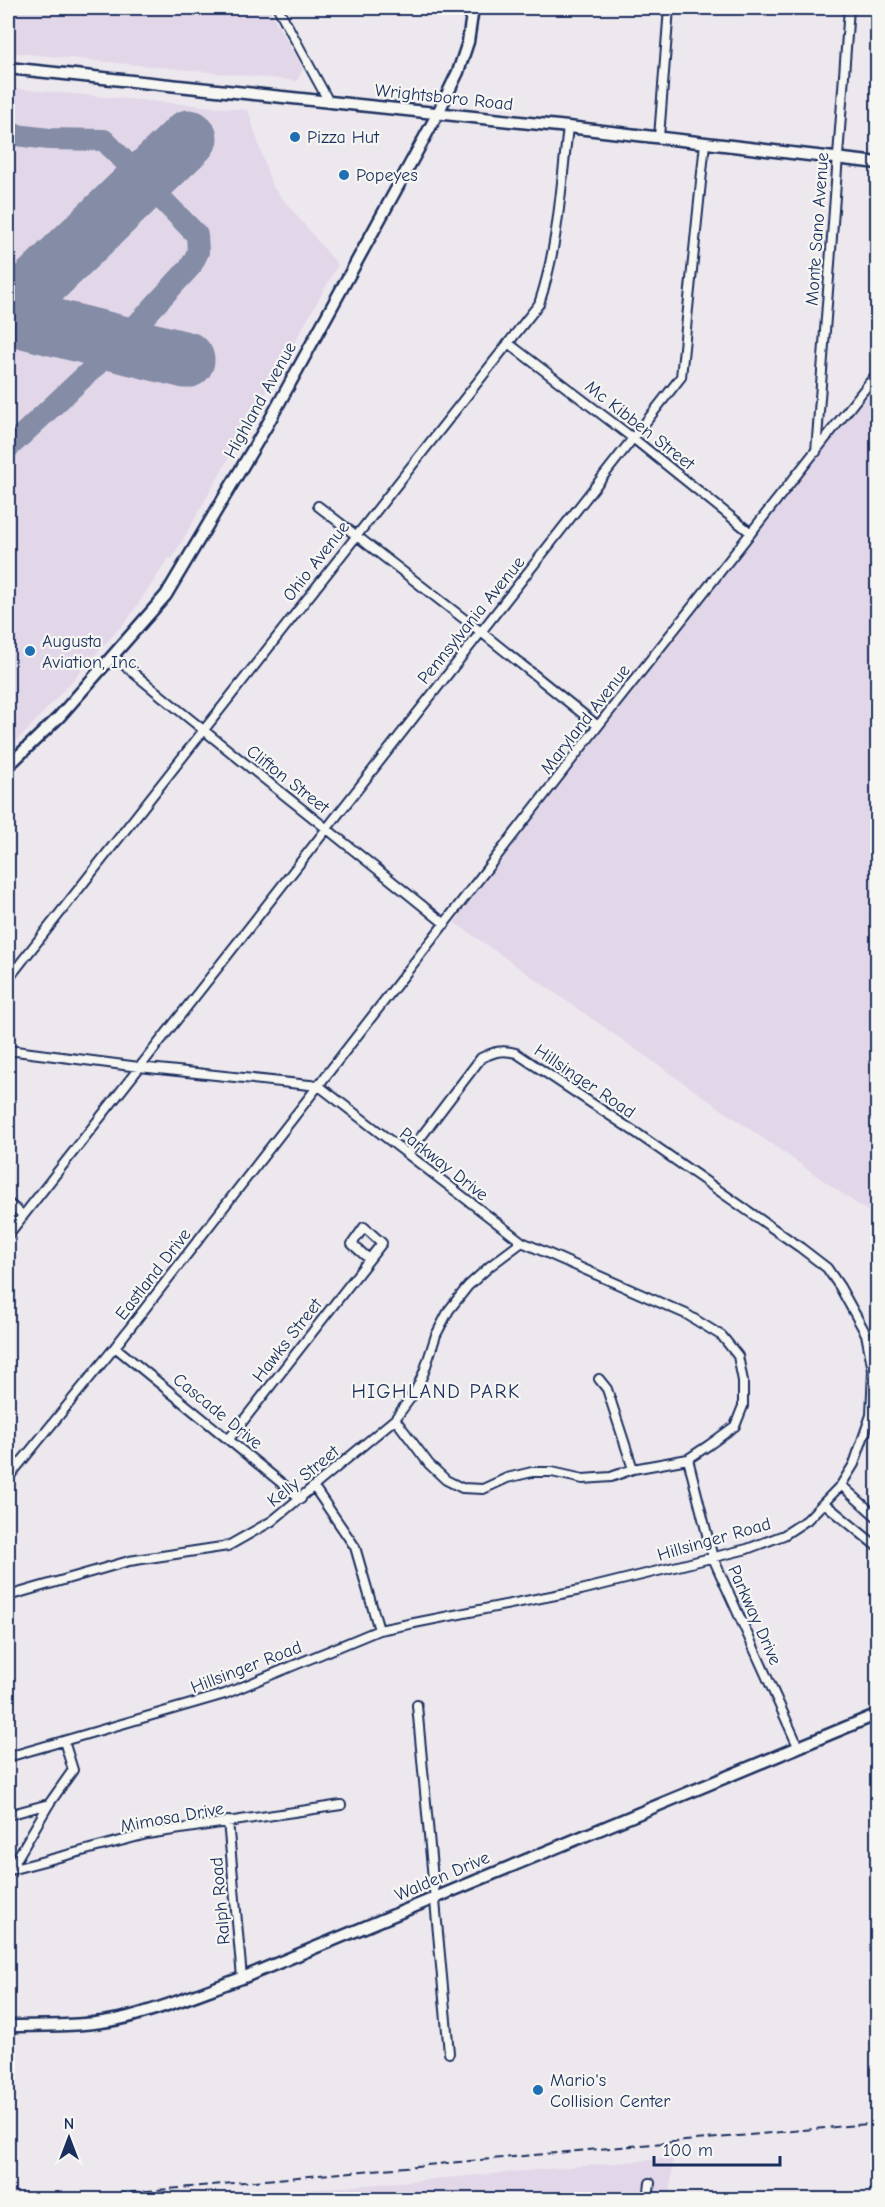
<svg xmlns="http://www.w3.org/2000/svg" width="885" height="2207" font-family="'Comic Neue',sans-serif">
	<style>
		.built { fill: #e2d7e9 }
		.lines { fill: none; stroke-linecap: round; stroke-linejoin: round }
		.taxiway { stroke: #848ca6; stroke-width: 22 }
		.runway { stroke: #848ca6; stroke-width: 57 }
		.street-casing { stroke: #1b2f5e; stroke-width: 12 }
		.secondary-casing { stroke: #1b2f5e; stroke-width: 15 }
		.street { stroke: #f6f6f2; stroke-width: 8 }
		.secondary { stroke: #f6f6f2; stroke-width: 10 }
		.rail { stroke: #1b2f5e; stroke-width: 2; stroke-dasharray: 9 4.5; stroke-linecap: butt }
		.poi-dot { fill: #1f6fb2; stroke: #f6f6f2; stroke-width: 2 }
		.labels { text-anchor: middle; stroke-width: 4.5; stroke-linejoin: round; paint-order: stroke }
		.street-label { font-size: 18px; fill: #1b2f5e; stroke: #f6f6f2 }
		.poi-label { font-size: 18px; fill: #1b2f5e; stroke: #f6f6f2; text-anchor: start }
		.neighbourhood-label { font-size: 20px; letter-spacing: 1.5px; fill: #1b2f5e; stroke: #f6f6f2 }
	</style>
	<rect width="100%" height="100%" fill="#ede8ee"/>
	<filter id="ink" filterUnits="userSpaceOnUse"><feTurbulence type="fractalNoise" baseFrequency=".0167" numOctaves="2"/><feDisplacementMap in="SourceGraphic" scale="12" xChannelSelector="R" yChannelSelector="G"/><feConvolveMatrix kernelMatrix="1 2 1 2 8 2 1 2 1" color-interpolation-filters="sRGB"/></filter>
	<g filter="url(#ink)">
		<path class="built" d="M8 8H268L303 69 297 81 8 52Z
			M8 88 248 110 272 186 338 265 172 559 169 558 128 619 23 735 8 747Z
			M877 381V1218L455 923 464 907Z
			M673 2158 670 2199H204Z"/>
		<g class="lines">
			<path class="taxiway" d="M8 134 49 139 104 140 197 235 198 252 191 266 119 344 8 448"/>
			<path class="runway" d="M8 313 189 138
				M8 316 186 360"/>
			<defs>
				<path id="street" d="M278 8 329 102
					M659 137 669 8
					M508 343 634 439 751 533
					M816 452 849 8
					M318 506 481 632 598 726
					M113 656C222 747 335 834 445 924
					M8 979 539 304C558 248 561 186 568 127
					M8 1050 139 1067 319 1086 522 1242 686 1314 722 1336 738 1356 743 1381V1406L735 1426 709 1445 688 1459 633 1469 611 1477 583 1479 552 1472H532L507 1478 483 1489 462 1488 446 1480 429 1464 395 1419
					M8 1203 23 1215
					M8 1235 681 377 705 143
					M115 1347 301 1499
					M599 1379 607 1389 633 1469
					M229 1439 382 1243 364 1227 352 1244 369 1259
					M688 1459 713 1558 798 1746
					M8 1478 115 1347 598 726 878 372
					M841 1485 878 1518
					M314 1487 355 1547 379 1630
					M824 1503 874 1544 878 1545
					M8 1596 129 1561 228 1546 272 1521 395 1419 415 1392 424 1372 436 1335 449 1310 468 1286 490 1266 522 1242
					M417 1705 449 2053
					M8 1757 225 1694 379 1630 581 1590 747 1549 784 1535 807 1520 841 1485 854 1464 871 1415 873 1370 866 1334 840 1287 827 1268 801 1248 638 1134 516 1053C501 1049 494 1052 481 1058L408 1154
					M8 1815 49 1804
					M228 1821 242 1978
					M10 1870 147 1834 341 1805
					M9 1872 49 1804 73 1770 64 1741
					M648 2200 650 2183"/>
				<path id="secondary" d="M8 68 568 127 878 163
					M8 766 59 717 166 595 266 427 438 113 458 72 468 42 473 8
					M8 2026C47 2025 90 2027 128 2017 167 2007 205 1991 242 1978L878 1714"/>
			</defs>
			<use href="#street" class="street-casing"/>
			<use href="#secondary" class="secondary-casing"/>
			<use href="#street" class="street"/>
			<use href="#secondary" class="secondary"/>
			<path class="rail" d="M50 2200 878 2123"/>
		</g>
	</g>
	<g class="poi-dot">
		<circle cx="295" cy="137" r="6"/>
		<circle cx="344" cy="175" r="6"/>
		<circle cx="30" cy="651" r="6"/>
		<circle cx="538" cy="2090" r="6"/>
	</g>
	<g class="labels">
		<g class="street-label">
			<text transform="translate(444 97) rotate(6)" y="6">Wrightsboro Road</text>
			<text transform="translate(817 229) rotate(-86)" y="6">Monte Sano Avenue</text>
			<text transform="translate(260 400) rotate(-61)" y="6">Highland Avenue</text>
			<text transform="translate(640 425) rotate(38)" y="6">Mc Kibben Street</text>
			<text transform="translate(316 561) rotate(-52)" y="6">Ohio Avenue</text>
			<text transform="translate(471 620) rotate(-51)" y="6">Pennsylvania Avenue</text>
			<text transform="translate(585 719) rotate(-52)" y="6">Maryland Avenue</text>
			<text transform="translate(288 779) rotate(38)" y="6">Clifton Street</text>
			<text transform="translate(585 1081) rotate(34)" y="6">Hillsinger Road</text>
			<text transform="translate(444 1164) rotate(38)" y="6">Parkway Drive</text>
			<text transform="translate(153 1274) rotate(-52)" y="6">Eastland Drive</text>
			<text transform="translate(287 1340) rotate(-52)" y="6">Hawks Street</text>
			<text transform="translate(218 1411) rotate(39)" y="6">Cascade Drive</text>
			<text transform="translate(303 1476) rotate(-39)" y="6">Kelly Street</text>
			<text transform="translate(714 1539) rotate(-16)" y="6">Hillsinger Road</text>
			<text transform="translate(755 1615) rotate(66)" y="6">Parkway Drive</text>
			<text transform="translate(246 1667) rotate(-21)" y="6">Hillsinger Road</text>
			<text transform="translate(172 1817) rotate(-10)" y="6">Mimosa Drive</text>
			<text transform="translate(442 1876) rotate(-23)" y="6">Walden Drive</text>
			<text transform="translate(220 1901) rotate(-95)" y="6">Ralph Road</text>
		</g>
		<g class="poi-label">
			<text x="307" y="143">Pizza Hut</text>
			<text x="356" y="181">Popeyes</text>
			<text x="42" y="647">Augusta<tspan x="42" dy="21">Aviation, Inc.</tspan></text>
			<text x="550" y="2086">Mario's<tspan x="550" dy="21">Collision Center</tspan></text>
		</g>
		<g class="neighbourhood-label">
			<text x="436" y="1398">HIGHLAND PARK</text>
		</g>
	</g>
	<rect width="885" height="2207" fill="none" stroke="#f6f6f2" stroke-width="30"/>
	<rect x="15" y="15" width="855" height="2177" fill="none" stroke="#1b2f5e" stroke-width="2" filter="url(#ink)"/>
	<g transform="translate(69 2138)" stroke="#f6f6f2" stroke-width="4.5" paint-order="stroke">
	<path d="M0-4.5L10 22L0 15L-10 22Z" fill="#1b2f5e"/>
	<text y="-9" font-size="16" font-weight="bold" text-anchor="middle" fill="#1b2f5e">N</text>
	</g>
	<path d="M654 2156v9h126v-9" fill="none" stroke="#1b2f5e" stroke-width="3"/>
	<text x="663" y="2156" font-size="18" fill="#1b2f5e" stroke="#f6f6f2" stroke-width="4.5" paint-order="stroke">100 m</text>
</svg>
